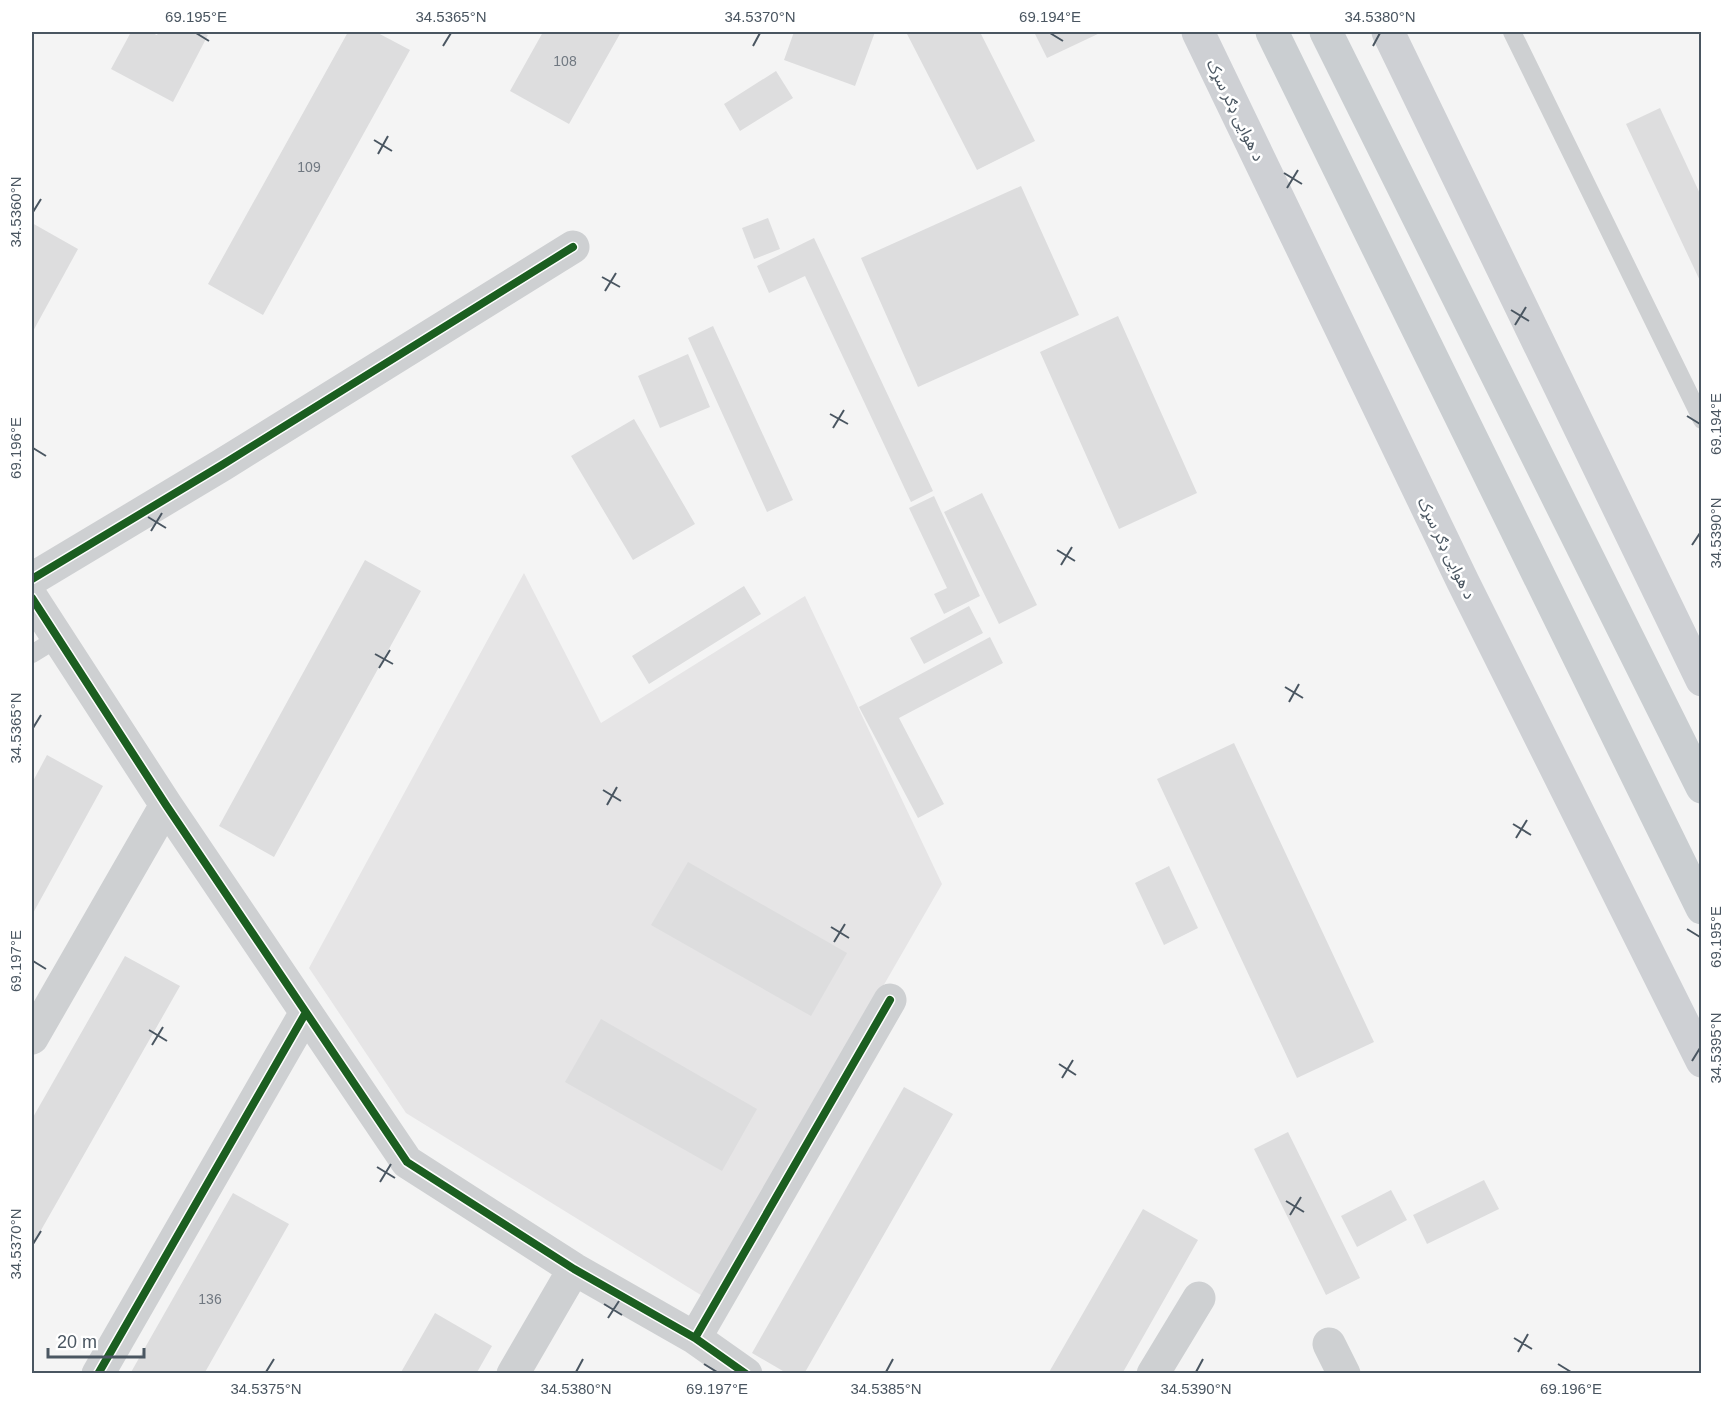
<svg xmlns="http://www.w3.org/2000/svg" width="1733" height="1405" font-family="Arial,'Noto Sans Arabic',sans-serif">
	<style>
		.education { fill: #e6e5e6 }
		.building { fill: #ddddde }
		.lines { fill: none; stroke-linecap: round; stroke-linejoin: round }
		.lane { stroke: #ced0d2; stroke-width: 18 }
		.street { stroke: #ced0d2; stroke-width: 33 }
		.secondary { stroke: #ced0d4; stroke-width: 33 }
		.primary { stroke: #caced1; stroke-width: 33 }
		.cycleway-casing { stroke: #fff; stroke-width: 11 }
		.cycleway { stroke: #1b5e20; stroke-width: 8 }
		.ticks { fill: none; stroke: #4a5661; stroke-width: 2 }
		.labels { text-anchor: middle; stroke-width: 5; stroke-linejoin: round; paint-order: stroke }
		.number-label { font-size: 14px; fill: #707881 }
		.street-label { font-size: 16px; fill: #4a5661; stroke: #fff }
		.neatline { fill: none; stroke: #4a5661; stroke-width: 2 }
		.ticks-label { font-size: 15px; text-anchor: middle; fill: #4a5661 }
	</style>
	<rect width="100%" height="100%" fill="#f4f4f4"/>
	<path class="education" d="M524 573 601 723 805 596 942 884 704 1297 406 1113 309 968Z"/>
	<path class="building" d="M131 32H149L157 35 159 32H200L208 35 173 102 111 69Z
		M348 32H376L410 50 263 315 208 284Z
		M543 32H621L569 124 510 91Z
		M794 32H875L855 86 784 60Z
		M906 32H980L1035 141 977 170Z
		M1034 32H1102L1047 58Z
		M776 71 793 98 740 131 724 104Z
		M1660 108 1702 198V285L1626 124Z
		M1021 186 1079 315 918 387 861 258Z
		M768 218 780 249 754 259 742 228Z
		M32 223 78 249 32 333Z
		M814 238 933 491 911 502 805 276 769 293 757 266Z
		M1118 316 1197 493 1119 529 1040 352Z
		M713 326 793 500 767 512 688 338Z
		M688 354 710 407 660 428 638 376Z
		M634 419 695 524 633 560 571 456Z
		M982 493 1037 605 999 624 944 512Z
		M934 496 980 596 944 614 934 594 947 588 909 508Z
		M365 560 421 591 274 857 219 826Z
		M744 586 761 614 649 684 632 656Z
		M969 606 983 633 924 664 910 638Z
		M990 637 1003 663 899 718 944 804 918 818 859 707Z
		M1234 743 1374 1042 1297 1078 1157 779Z
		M47 755 103 786 32 915V783Z
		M688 862 847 953 811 1016 651 925Z
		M1169 866 1198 928 1164 945 1135 883Z
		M125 956 180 986 32 1246V1119Z
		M601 1019 757 1109 722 1171 565 1082Z
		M904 1087 953 1114 804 1374H788L752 1353Z
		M1288 1132 1360 1278 1326 1295 1254 1149Z
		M1484 1180 1499 1209 1427 1244 1413 1215Z
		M1391 1190 1407 1220 1357 1247 1341 1216Z
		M233 1193 289 1224 204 1374H130Z
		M1143 1209 1198 1240 1122 1374H1048Z
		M435 1313 492 1346 476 1374H400Z"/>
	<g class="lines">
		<path class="lane" d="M1512 32 1702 420
			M32 654 58 638"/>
		<path class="street" d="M32 579 222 465 573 247
			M32 598 166 805 407 1162 574 1269 695 1338 746 1374
			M32 1038 166 805
			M695 1338 890 1000
			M1329 1344 1344 1374
			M98 1374 305 1014
			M513 1374 574 1269
			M1153 1374 1199 1298"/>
		<path class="secondary" d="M1198 32 1463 582 1702 1061
			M1388 32 1702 680"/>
		<path class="primary" d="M1272 32 1702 908
			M1326 32 1702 787"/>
		<defs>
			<path id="cycleway" d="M32 579 222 465 573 247
				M32 598 166 805 407 1162 574 1269 695 1338 746 1374
				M695 1338 890 1000
				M98 1374 305 1014"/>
		</defs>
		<use href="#cycleway" class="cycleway-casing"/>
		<use href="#cycleway" class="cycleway"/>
	</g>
	<path class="ticks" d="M196 33 209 41M1050 33 1063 41M443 46 451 33M753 46 760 33M1373 46 1380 33M374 140 392 151M378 154 388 136M1284 173 1302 184M1287 188 1298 170M33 212 41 199M602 277 620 287M605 291 616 273M1511 310 1529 321M1515 325 1526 307M830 414 848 424M1687 416 1700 424M833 428 844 410M33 448 46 456M148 517 166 528M151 531 162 513M1692 545 1700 533M1057 550 1075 561M1061 565 1072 547M375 654 393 664M379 668 390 650M1285 687 1303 698M1289 702 1299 684M33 728 41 715M603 790 621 801M607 805 617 787M1513 824 1531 835M1516 838 1527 820M831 927 849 938M1687 929 1700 937M834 942 845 924M33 961 46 969M149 1030 167 1041M152 1045 163 1027M1692 1061 1700 1048M1059 1064 1076 1075M1062 1078 1073 1060M377 1167 395 1178M380 1182 391 1164M1286 1201 1304 1212M1290 1215 1301 1197M33 1244 41 1231M604 1304 622 1315M608 1318 619 1301M1514 1338 1532 1349M1518 1352 1528 1334M704 1364 717 1372M1558 1364 1571 1372M266 1372 274 1359M576 1372 583 1359M886 1372 893 1359M1196 1372 1203 1359"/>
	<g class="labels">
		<g class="number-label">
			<text x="565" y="66">108</text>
			<text x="309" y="172">109</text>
			<text x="210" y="1304">136</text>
		</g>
		<g class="street-label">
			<text transform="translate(1236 110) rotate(64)" y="6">د هوایی ډګر سړک</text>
			<text transform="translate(1447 548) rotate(64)" y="6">د هوایی ډګر سړک</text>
		</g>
	</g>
	<rect width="1733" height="1405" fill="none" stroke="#ffffff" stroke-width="66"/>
	<path d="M48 1348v9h96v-9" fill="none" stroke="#4a5661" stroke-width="3"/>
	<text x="57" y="1348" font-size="18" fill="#4a5661" stroke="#ffffff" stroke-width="4.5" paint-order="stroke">20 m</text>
	<rect x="33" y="33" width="1667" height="1339" class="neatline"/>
	<g class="ticks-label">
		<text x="196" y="22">69.195°E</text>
		<text x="451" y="22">34.5365°N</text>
		<text x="760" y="22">34.5370°N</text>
		<text x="1050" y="22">69.194°E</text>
		<text x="1380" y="22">34.5380°N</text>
		<text transform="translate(16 212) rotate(-90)" y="5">34.5360°N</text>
		<text transform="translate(1716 424) rotate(-90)" y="5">69.194°E</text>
		<text transform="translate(16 448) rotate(-90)" y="5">69.196°E</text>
		<text transform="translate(1716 533) rotate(-90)" y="5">34.5390°N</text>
		<text transform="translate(16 728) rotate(-90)" y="5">34.5365°N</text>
		<text transform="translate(1716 937) rotate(-90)" y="5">69.195°E</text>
		<text transform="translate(16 961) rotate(-90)" y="5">69.197°E</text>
		<text transform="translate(1716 1048) rotate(-90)" y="5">34.5395°N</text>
		<text transform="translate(16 1244) rotate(-90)" y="5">34.5370°N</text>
		<text x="266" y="1394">34.5375°N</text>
		<text x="576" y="1394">34.5380°N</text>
		<text x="717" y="1394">69.197°E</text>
		<text x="886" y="1394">34.5385°N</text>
		<text x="1196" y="1394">34.5390°N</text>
		<text x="1571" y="1394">69.196°E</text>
	</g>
</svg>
